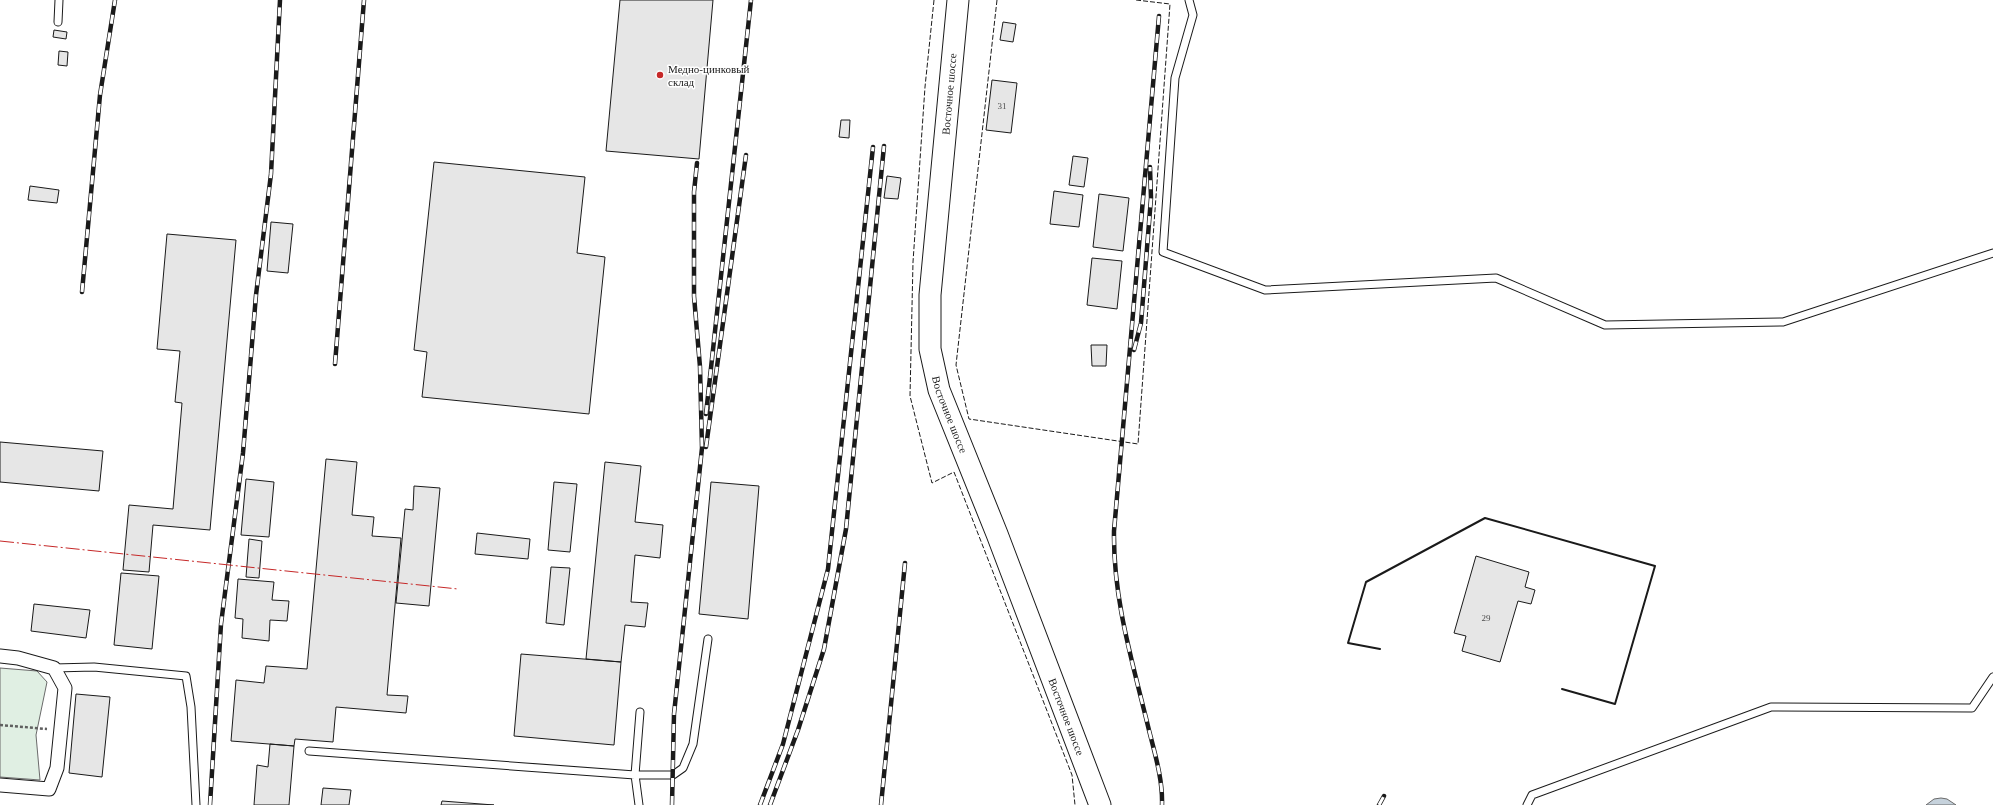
<svg xmlns="http://www.w3.org/2000/svg" width="1993" height="805" font-family="'Times New Roman',serif">
	<style>
		.green { fill: #e0efe3; stroke: #6a6a6a }
		.water { fill: #c6d2dc; stroke: #6a6a6a }
		.building { fill: #e6e6e6; stroke: #1a1a1a }
		.lines { fill: none; stroke-linecap: round; stroke-linejoin: round }
		.lane-casing { stroke: #1a1a1a; stroke-width: 9 }
		.street-casing { stroke: #1a1a1a; stroke-width: 15 }
		.primary-casing { stroke: #1a1a1a; stroke-width: 23 }
		.path { stroke: #5f5f5f; stroke-width: 2.5; stroke-dasharray: 3 2; stroke-linecap: butt }
		.lane { stroke: #fff; stroke-width: 7 }
		.street { stroke: #fff; stroke-width: 13 }
		.primary { stroke: #fff; stroke-width: 21 }
		.rail-casing { stroke: #1a1a1a; stroke-width: 4.5 }
		.rail { stroke: #fff; stroke-width: 3; stroke-dasharray: 9; stroke-linecap: butt }
		.fence { stroke: #1a1a1a; stroke-width: 1; stroke-dasharray: 5 2; stroke-linecap: butt }
		.wall { stroke: #1a1a1a; stroke-width: 2 }
		.power { stroke: #c62828; stroke-width: 1; stroke-dasharray: 14 3 2 3; stroke-linecap: butt }
		.poi-dot { fill: #c62828; stroke: #fff; stroke-width: 1.5 }
		.labels { text-anchor: middle; stroke-width: 3; stroke-linejoin: round; paint-order: stroke }
		.number-label { font-size: 9px; fill: #4d4d4d }
		.poi-label { font-size: 11px; fill: #1a1a1a; stroke: #fff; text-anchor: start }
		.street-label { font-size: 11px; fill: #1a1a1a; stroke: #fff }
	</style>
	<rect width="100%" height="100%" fill="#fff"/>
	<path class="green" d="M0 668 37 671 47 682 36 735 40 780 0 777Z"/>
	<path class="water" d="M1941 798 1947 799 1956 805H1926L1934 799Z"/>
	<path class="building" d="M620 0H713L699 159 606 151Z
		M1003 22 1016 24 1013 42 1000 40Z
		M54 30 67 32 66 39 53 37Z
		M59 51 68 52 67 66 58 65Z
		M992 80 1017 83 1011 133 986 130Z
		M841 120H850L849 138 839 137Z
		M1073 156 1088 158 1084 187 1069 185Z
		M434 162 585 177 577 253 605 257 589 414 422 397 427 352 414 350Z
		M887 176 901 178 898 199 884 198Z
		M30 186 59 190 57 203 28 200Z
		M1054 191 1083 195 1079 227 1050 224Z
		M1099 194 1129 198 1123 251 1093 247Z
		M271 222 293 224 288 273 267 271Z
		M167 234 236 240 210 530 153 525 149 572 123 570 129 505 173 509 182 403 175 402 180 351 157 349Z
		M1092 258 1122 261 1117 309 1087 305Z
		M1091 345H1107L1106 366H1092Z
		M0 442 103 451 99 491 0 482Z
		M326 459 357 462 352 515 374 517 372 536 401 538 387 695 408 696 406 713 336 707 333 742 295 739 294 746 231 741 236 680 264 683 266 666 307 669Z
		M605 462 641 466 635 522 663 525 660 558 635 555 631 602 648 603 645 627 625 625 621 662 586 659Z
		M246 479 274 482 269 537 241 535Z
		M554 482 577 484 570 552 548 550Z
		M711 482 759 486 748 619 699 614Z
		M414 486 440 488 429 606 396 603 405 509 413 510Z
		M477 533 530 539 528 559 475 554Z
		M249 539 262 541 259 578 246 577Z
		M1476 556 1529 572 1525 587 1535 590 1531 604 1518 601 1500 662 1462 651 1466 636 1454 633Z
		M551 567 570 568 564 625 546 623Z
		M121 573 159 576 152 649 114 645Z
		M238 579 274 582 272 600 289 601 287 621 270 620 269 641 242 638 243 619 235 618Z
		M34 604 90 610 86 638 31 631Z
		M521 654 621 662 614 745 514 736Z
		M76 694 110 697 102 777 69 773Z
		M270 744 294 746 289 805H254L257 765 268 767Z
		M323 788 351 790 349 805H321Z
		M442 801 494 805H441Z"/>
	<g class="lines">
		<defs>
			<path id="lane" d="M1189 0 1193 15 1175 78 1163 252 1265 290 1496 278 1605 325 1783 322 1993 253
				M58 22 59 0
				M54 668 94 667 186 676 191 707 196 805
				M309 751 635 775H673L683 768 693 744 708 639
				M639 805 635 775 640 712
				M1527 805 1532 795 1771 707 1972 708 1993 677"/>
			<path id="street" d="M0 656 18 658 54 668 65 688 57 768 49 789 0 785"/>
			<g id="primary">
				<path id="s1" d="M958 0 930 295V349L939 390 997 534 1100 805"/>
			</g>
		</defs>
		<use href="#lane" class="lane-casing"/>
		<use href="#street" class="street-casing"/>
		<use href="#primary" class="primary-casing"/>
		<path class="path" d="M0 725 47 729"/>
		<use href="#lane" class="lane"/>
		<use href="#street" class="street"/>
		<use href="#primary" class="primary"/>
		<defs>
			<path id="rail" d="M1159 16 1114 531C1113 597 1131 657 1147 722 1153 748 1163 777 1162 805
				M82 292 100 95 115 0
				M1134 350 1141 323 1151 198 1150 167
				M335 364 364 0
				M706 414 751 0
				M706 447 746 155
				M210 805 221 624 243 453 256 295 271 174 280 0
				M672 805 674 714 702 448 700 367 694 296V192L697 163
				M760 805 783 744 828 569 873 147
				M770 805 798 730 824 649 846 529 884 146
				M881 805 905 563
				M1379 805 1384 796"/>
		</defs>
		<use href="#rail" class="rail-casing"/>
		<use href="#rail" class="rail"/>
		<path class="fence" d="M934 0 925 87 913 262 910 396 932 483 954 472 1072 775 1075 805
			M997 0 956 365 969 419 1138 444 1170 4 1136 0"/>
		<path class="wall" d="M1380 649 1348 643 1366 582 1485 518 1655 566 1615 704 1562 689"/>
		<path class="power" d="M0 541 458 589"/>
	</g>
	<circle class="poi-dot" cx="660" cy="75" r="4"/>
	<g class="labels">
		<g class="number-label">
			<text x="1002" y="109">31</text>
			<text x="1486" y="621">29</text>
		</g>
		<g class="poi-label">
			<text x="668" y="73">Медно-цинковый<tspan x="668" dy="13">склад</tspan></text>
		</g>
		<g class="street-label">
			<text transform="translate(949 94) rotate(-85)" y="4">Восточное шоссе</text>
			<text dy="4" stroke="none"><textPath href="#s1" startOffset="419">Восточное шоссе</textPath></text>
			<text dy="4" stroke="none"><textPath href="#s1" startOffset="743">Восточное шоссе</textPath></text>
		</g>
	</g>
</svg>
